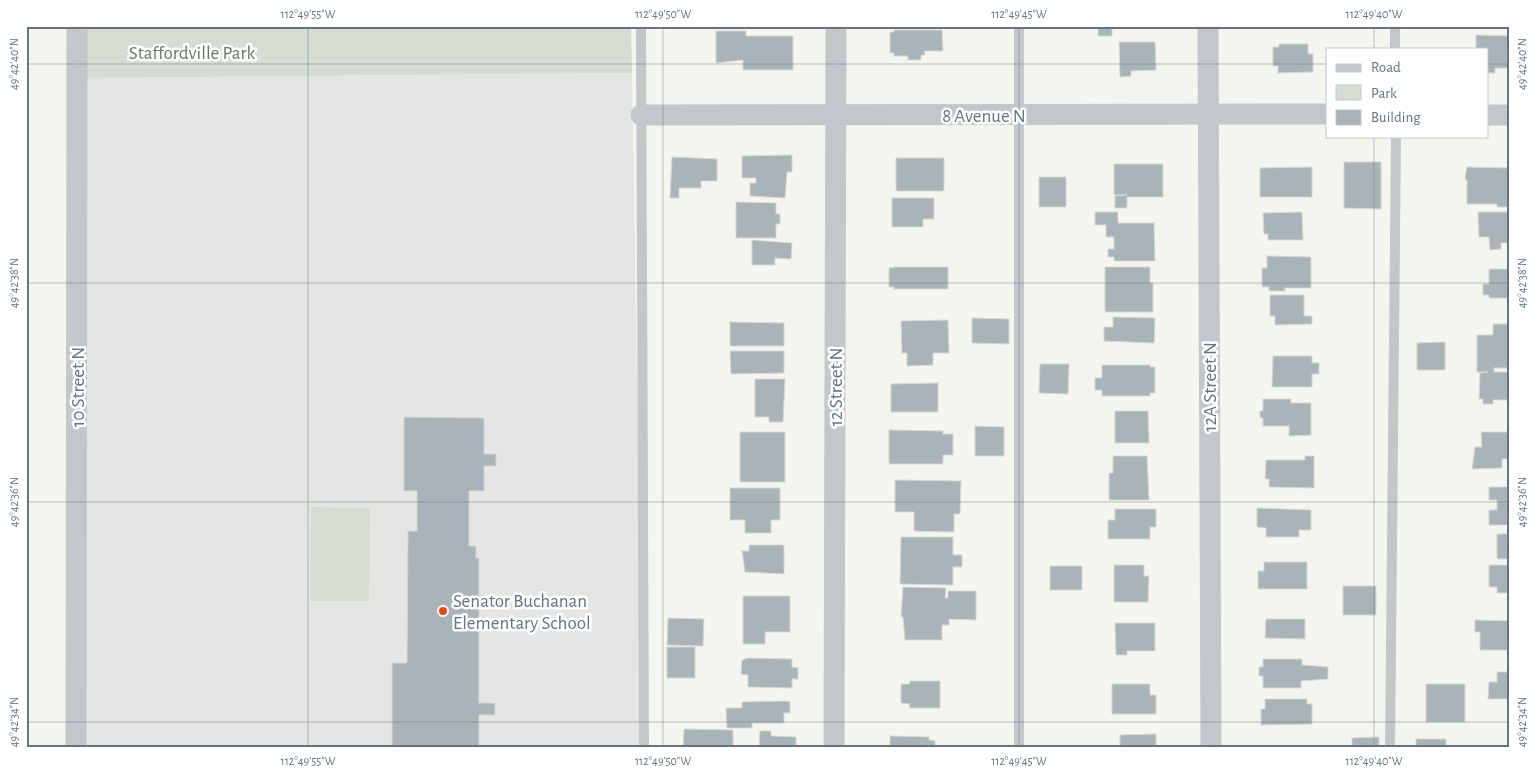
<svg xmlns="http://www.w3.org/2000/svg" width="1536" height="774" font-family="'Alegreya Sans',sans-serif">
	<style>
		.built { fill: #e5e6e4 }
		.green { fill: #d5dcd1 }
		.building { fill: #aab3b7; stroke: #d6d6d3 }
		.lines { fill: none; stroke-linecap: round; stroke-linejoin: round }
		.service { stroke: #c3c7ca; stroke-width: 10 }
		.minor { stroke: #c3c7ca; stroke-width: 21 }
		.ticks { fill: none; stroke: #617583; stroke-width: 1; stroke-opacity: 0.45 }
		.poi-dot { fill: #ef4616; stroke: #fff; stroke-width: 2 }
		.labels { text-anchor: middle; stroke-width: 5; stroke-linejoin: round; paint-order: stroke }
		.park-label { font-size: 19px; fill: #667a61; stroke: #fff }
		.street-label { font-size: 19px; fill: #617583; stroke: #fff }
		.poi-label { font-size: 19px; fill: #617583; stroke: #fff; text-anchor: start }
		.neatline { fill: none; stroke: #617583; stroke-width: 2 }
		.ticks-label { font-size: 12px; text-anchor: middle; fill: #617583 }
	</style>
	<rect width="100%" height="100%" fill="#f5f5f0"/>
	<path class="built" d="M632 73 643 748H76L77 78Z"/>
	<path class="green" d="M77 26H631L632 73 77 78Z
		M311 507 370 508 369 601H310Z"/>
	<path class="building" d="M1098 26H1119V28H1112V36H1098Z
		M894 30H942L943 51H924L925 55H921V60H908V56H894V53H890V32H894Z
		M716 31H746V36H793V70H743V60L716 63Z
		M1476 35 1510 36V68H1495V73H1487V49H1476Z
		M1119 42H1155L1156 70 1131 71V76L1120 77Z
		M1279 44H1308V54H1313V72L1278 73V66H1273V47H1279Z
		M792 155V172H787L785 198 750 196V183H756V178H742V156Z
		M672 157 717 159V181H701V188H679V198H670Z
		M896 158H944V191H896Z
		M1344 162H1381V209L1344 208Z
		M1114 164H1163V197H1127V208H1115V196L1127 195H1114Z
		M1312 167V197H1260V168Z
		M1467 167 1510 168V207H1497V204H1467V181L1465 178Z
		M1039 177H1066V207H1039Z
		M892 198H934V219H923V227H892Z
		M736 202 776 203V214H780V224H776V238H736Z
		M1095 212H1118V223H1154L1155 261H1114V257H1108V249H1114V237H1106V225H1095Z
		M1302 212 1303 240H1268V234H1264L1263 213Z
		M1478 212H1510V243H1501V249L1490 250 1489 237H1479Z
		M752 240 792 243 791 259 775 258V265H752Z
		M1267 256 1311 257V288H1285V291H1269V287H1262V268H1267Z
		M895 267H948V289H894V287H889V268Z
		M1105 267H1150V283H1153V312H1105Z
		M1489 269H1510V298H1489V295H1483V284H1489Z
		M1270 295H1304V316H1312V324L1275 325V316H1270Z
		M1113 317 1155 318 1154 343 1104 341V327H1113Z
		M972 318 1009 319V344L972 343Z
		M948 320 949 353H933V365L907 366V353H902L901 321Z
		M730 322 784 323V346H730Z
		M1493 324H1510V368H1494V372H1510V400H1493V404H1483V399H1479L1480 373 1488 372H1477V335H1493Z
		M1445 342V370H1417V343Z
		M730 351H784V373L731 374Z
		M1273 356H1312V363H1319V374H1312V387H1272Z
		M1040 364H1069L1068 394 1039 393Z
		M1102 365H1150V367H1155V393H1150V396H1102V390H1095V378H1102Z
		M755 379H785L783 422H769V417H755Z
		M938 383V412H891V384Z
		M1263 399H1291V403H1311V435L1289 436V426H1263V418H1260V411H1263Z
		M1115 411H1148L1149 443H1115Z
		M404 417 484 418V454H496V466H484V491H469V546H476V558H479V703H495V715H479V748H392V663H407L408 531H417V491H404Z
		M975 426 1004 427V456H975Z
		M889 430 943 431V434H953V455H943V464H889Z
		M740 432H785V482H740Z
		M1481 432H1510V459H1502V468L1472 469 1475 447H1482Z
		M1113 456H1147L1149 500H1109V473H1113Z
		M1305 456H1314V488L1269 487V479H1265L1266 460H1305Z
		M895 480 961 481 960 514H954V532L914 531V512H895Z
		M1489 487H1510V525H1489V510H1497V500H1489Z
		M730 488H780V520H771V533H745V520H730Z
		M1257 508 1311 510V530H1299V537H1266V528L1257 527Z
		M1115 509H1156V527H1150V539H1108V520H1115Z
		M1497 534H1510V559H1497Z
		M901 537H953V555H962V567H953V585L900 584Z
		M749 545H784V574L745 572 742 551H749Z
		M1264 562H1307V589H1258V571H1264Z
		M1114 565H1144V576H1149L1148 602H1114Z
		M1489 565H1510V593H1497V587H1489Z
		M1050 566H1082V590H1050Z
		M1343 586H1376V615H1343Z
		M903 587 946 588 945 598H948V591H976V620L949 619V625H942V640H905L903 617H901Z
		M743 596H790V632H765V644H743Z
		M668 618 704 619 703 646 667 645Z
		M1266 619H1305V639L1265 638Z
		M1475 620 1510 621V650H1480V632H1475Z
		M1115 623H1155V651H1127V655H1116Z
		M667 647H695V678H667Z
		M748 658 792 659V667L798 668V679H792V688L748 687V675L741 674 742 660Z
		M1263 659H1302V665L1328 667V679L1301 681V688H1263V676H1259V667H1263Z
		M1497 672H1510V699H1488L1489 682H1497Z
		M910 681H940V708H909L910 704 901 703V684H910Z
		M1112 684H1150V695H1156V714H1112Z
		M1426 684H1465V722H1426Z
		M1265 699H1307V704H1312V724L1261 725V709H1265Z
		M785 701 790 702V713H784V723H752V728H727L726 708H742V702Z
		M684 729 733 730V748H683Z
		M760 731H771V736L796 737V748H759Z
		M1156 734V748H1120V735Z
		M890 736 929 737V740L935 741V748H890Z
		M1379 737V748H1352V738Z
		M1416 739H1446V748H1416Z"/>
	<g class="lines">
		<path class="service" d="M641 26 644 748
			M1019 26V748
			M1395 26V49
			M1390 748 1396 136"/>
		<path class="minor" d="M1208 26 1211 748
			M641 115 1327 114
			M1487 115H1510
			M76 748 77 26
			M834 748 836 26"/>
	</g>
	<path class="ticks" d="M308 26V748M663 26V748M1019 26V748M1374 26V49M26 64H1327M1487 64H1510M1374 136V748M26 283H1510M26 502H1510M26 722H1510"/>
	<circle class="poi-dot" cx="443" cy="611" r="5"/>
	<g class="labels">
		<g class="park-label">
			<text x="192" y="59">Staffordville Park</text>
		</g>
		<g class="street-label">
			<text x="984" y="122">8 Avenue N</text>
			<text transform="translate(77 387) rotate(-90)" y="7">10 Street N</text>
			<text transform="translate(835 387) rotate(-90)" y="7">12 Street N</text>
			<text transform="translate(1209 387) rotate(-90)" y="7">12A Street N</text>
		</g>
		<g class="poi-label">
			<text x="453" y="607">Senator Buchanan<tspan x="453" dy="22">Elementary School</tspan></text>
		</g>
	</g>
	<rect width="1536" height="774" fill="none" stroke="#ffffff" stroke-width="55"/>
	<rect x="1326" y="48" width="162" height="90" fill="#ffffff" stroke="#c0c8cd"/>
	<rect x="1336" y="64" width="25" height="8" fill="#c3c7ca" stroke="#c0c8cd"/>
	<text x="1371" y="72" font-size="15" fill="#617583">Road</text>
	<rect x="1336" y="85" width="25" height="15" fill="#d5dcd1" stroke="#c0c8cd"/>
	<text x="1371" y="98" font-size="15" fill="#617583">Park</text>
	<rect x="1336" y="110" width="25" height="15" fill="#aab3b7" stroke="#c0c8cd"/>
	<text x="1371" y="122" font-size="15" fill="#617583">Building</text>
	<rect x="28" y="28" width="1480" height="718" class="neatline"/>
	<g class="ticks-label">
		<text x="308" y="18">112°49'55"W</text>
		<text x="663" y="18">112°49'50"W</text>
		<text x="1019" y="18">112°49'45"W</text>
		<text x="1374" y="18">112°49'40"W</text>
		<text transform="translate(14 64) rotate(-90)" y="4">49°42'40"N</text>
		<text transform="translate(1522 64) rotate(-90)" y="4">49°42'40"N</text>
		<text transform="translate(14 283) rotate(-90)" y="4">49°42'38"N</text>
		<text transform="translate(1522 283) rotate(-90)" y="4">49°42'38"N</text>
		<text transform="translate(14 502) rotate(-90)" y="4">49°42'36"N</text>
		<text transform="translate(1522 502) rotate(-90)" y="4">49°42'36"N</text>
		<text transform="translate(14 722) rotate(-90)" y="4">49°42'34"N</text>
		<text transform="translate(1522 722) rotate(-90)" y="4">49°42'34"N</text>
		<text x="308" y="765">112°49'55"W</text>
		<text x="663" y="765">112°49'50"W</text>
		<text x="1019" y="765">112°49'45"W</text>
		<text x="1374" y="765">112°49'40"W</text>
	</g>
</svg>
